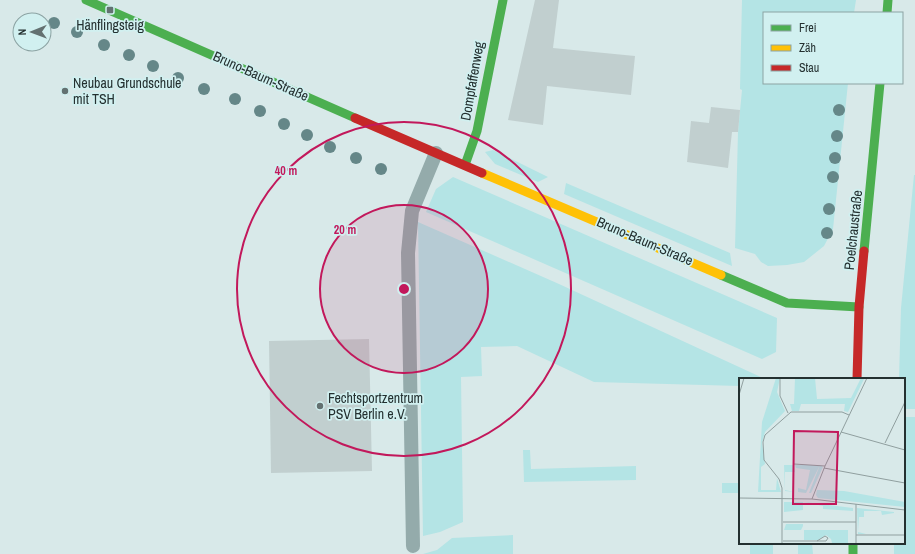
<svg xmlns="http://www.w3.org/2000/svg" width="915" height="554" font-family="'Archivo Narrow',sans-serif">
	<style>
		.green { fill: #b4e4e5 }
		.building { fill: #c1cfcf }
		.lines { fill: none; stroke-linecap: round; stroke-linejoin: round }
		.lane { stroke: #94abab; stroke-width: 14 }
		.fast { stroke: #4caf50; stroke-width: 9 }
		.slow { stroke: #ffc107; stroke-width: 9 }
		.jam { stroke: #c62828; stroke-width: 9 }
		.tree { fill: #658788 }
		.ring { fill: none; stroke: #c2185b; stroke-width: 2 }
		.poi-dot { fill: #637171; stroke: #d1f0f0; stroke-width: 1.5 }
		.labels { text-anchor: middle; stroke-width: 3.5; stroke-linejoin: round; paint-order: stroke }
		.poi-label { font-size: 14px; fill: #243030; stroke: #d1f0f0; text-anchor: start }
		.street-label { font-size: 14px; fill: #243030; stroke: #d1f0f0 }
		.inset-road { fill: none; stroke: #909f9f; stroke-width: 1 }
		.view { fill: #c2185b; fill-opacity: 0.15; stroke: #c2185b; stroke-width: 2 }
		.inset-edge { fill: none; stroke: #243030; stroke-width: 2 }
		.centre { fill: #c2185b; stroke: #d1f0f0; stroke-width: 2 }
		.ring-label { font-size: 12px; text-anchor: middle; font-weight: bold; fill: #c2185b; stroke: #d1f0f0; stroke-width: 3.5; stroke-linejoin: round; paint-order: stroke }
	</style>
	<rect width="100%" height="100%" fill="#d8e9e9"/>
	<path class="green" d="M742 0H856L854 13H764V83H848L833 229 824 246 804 262 787 265 768 266 761 262 755 254 735 248 738 132 742 90 740 89Z
		M493 150 548 177 538 182 495 164 485 152Z
		M914 175H915V409H904V379H899L901 308Z
		M453 177 777 318 776 352 762 359 426 212 436 189Z
		M566 183 730 253 732 266 564 194Z
		M418 222 559 284 765 379H740V386L594 382 517 346 481 347 482 376 461 377 463 522 440 532 423 536Z
		M904 417H915V554H894V543H904Z
		M523 450H530L531 469 636 466V480L524 482Z
		M722 483H740V493H722Z
		M513 535V554H423L437 550 452 538Z
		M773 543V554H750V544Z
		M798 543H812L813 554H798Z"/>
	<path class="building" d="M535 0H559L553 48 635 56 631 95 547 86 543 125 508 120Z
		M711 107 740 110 738 132H732L728 168 687 162 691 121 709 123Z
		M369 339 372 471 271 473 269 341Z"/>
	<g class="lines">
		<path class="lane" d="M413 546 408 253 412 211 436 153"/>
		<path class="fast" d="M86 0 355 118
			M887 13 888 0
			M465 165 477 131 503 0
			M864 251 880 83
			M721 275 787 303 859 307
			M853 543V554"/>
		<path class="slow" d="M482 173 721 275"/>
		<path class="jam" d="M355 118 482 173
			M857 379 859 307 864 251"/>
	</g>
	<g class="tree">
		<circle cx="54" cy="23" r="6"/>
		<circle cx="77" cy="32" r="6"/>
		<circle cx="104" cy="45" r="6"/>
		<circle cx="129" cy="55" r="6"/>
		<circle cx="153" cy="66" r="6"/>
		<circle cx="178" cy="78" r="6"/>
		<circle cx="204" cy="89" r="6"/>
		<circle cx="235" cy="99" r="6"/>
		<circle cx="839" cy="110" r="6"/>
		<circle cx="260" cy="111" r="6"/>
		<circle cx="284" cy="124" r="6"/>
		<circle cx="307" cy="135" r="6"/>
		<circle cx="837" cy="136" r="6"/>
		<circle cx="330" cy="147" r="6"/>
		<circle cx="356" cy="158" r="6"/>
		<circle cx="835" cy="158" r="6"/>
		<circle cx="381" cy="169" r="6"/>
		<circle cx="833" cy="177" r="6"/>
		<circle cx="829" cy="209" r="6"/>
		<circle cx="827" cy="233" r="6"/>
	</g>
	<circle cx="404" cy="289" r="84" fill="#c2185b" fill-opacity=".12"/>
	<g class="ring">
		<circle cx="404" cy="289" r="84"/>
		<circle cx="404" cy="289" r="167"/>
	</g>
	<g class="poi-dot">
		<rect x="106" y="6" width="8" height="8" rx="2"/>
		<circle cx="65" cy="91" r="4"/>
		<circle cx="320" cy="406" r="4"/>
	</g>
	<g class="labels">
		<g class="poi-label">
			<text x="110" y="30" text-anchor="middle">Hänflingsteig</text>
			<text x="73" y="88">Neubau Grundschule<tspan x="73" dy="16">mit TSH</tspan></text>
			<text x="328" y="403">Fechtsportzentrum<tspan x="328" dy="16">PSV Berlin e.V.</tspan></text>
		</g>
		<g class="street-label">
			<text transform="translate(261 76) rotate(24)" y="5">Bruno-Baum-Straße</text>
			<text transform="translate(472 81) rotate(-80)" y="5">Dompfaffenweg</text>
			<text transform="translate(853 230) rotate(-84)" y="5">Poelchaustraße</text>
			<text transform="translate(645 241) rotate(23)" y="5">Bruno-Baum-Straße</text>
		</g>
	</g>
	<g transform="translate(739 378)">
		<rect width="166" height="166" fill="#d8e9e9"/>
		<path d="M37 0H41L38 14 46 33 26 54 23 65 26 86 22 89V112H37L38 100 42 114H19L23 44ZM56 0H76L78 21 112 20 122 0 125 1 109 34 105 33 106 26H62L60 33H53L51 26H55ZM45 87H54L55 89 56 94H46V112L55 114 46 113ZM56 87H81L67 115 59 114V110L67 112 71 92 57 90ZM81 87 84 89 72 115H70ZM78 112 105 113 166 124V129L79 120 77 117ZM45 124H64V132L45 134ZM65 124 114 130V133L84 131V128ZM118 130 155 134V135L143 137 142 133H125V139H120L119 154 127 156H119ZM47 146H64V148L62 152H45ZM65 152H109V166L93 165 92 161 87 157 79 162H65Z" fill="#b4e4e5"/>
		<path class="inset-road" d="M41 0V18L49 35M0 17 5 0M102 54 166 72M146 65 166 24M55 86 86 88M85 90 166 105M0 120 73 121 166 132M73 121 86 88 128 0M44 144H117M117 157H166M44 163H87L89 160 86 158 78 163M43 166V110L40 101 25 82 24 64 26 57 52 34H103L110 37M117 166V126"/>
		<path class="view" d="M55 53 99 54 97 126H54Z"/>
		<rect width="166" height="166" class="inset-edge"/>
	</g>
	<circle cx="404" cy="289" r="6" class="centre"/>
	<g class="ring-label">
		<text x="286" y="175">40 m</text>
		<text x="345" y="234">20 m</text>
	</g>
	<rect x="763" y="12" width="140" height="72" fill="#d1f0f0" stroke="#8ca3a3"/>
	<rect x="771" y="25" width="20" height="6" fill="#4caf50" stroke="#8ca3a3"/>
	<text x="799" y="32" font-size="12" fill="#243030">Frei</text>
	<rect x="771" y="45" width="20" height="6" fill="#ffc107" stroke="#8ca3a3"/>
	<text x="799" y="52" font-size="12" fill="#243030">Zäh</text>
	<rect x="771" y="65" width="20" height="6" fill="#c62828" stroke="#8ca3a3"/>
	<text x="799" y="72" font-size="12" fill="#243030">Stau</text>
	<g transform="translate(32 32) rotate(269)"><circle r="19" fill="#d1f0f0" stroke="#8ca3a3"/>
	<path d="M0-3L7 15L0 10L-7 15Z" fill="#637171"/>
	<text y="-6" font-size="11" font-weight="bold" text-anchor="middle" fill="#243030">N</text>
	</g>
</svg>
